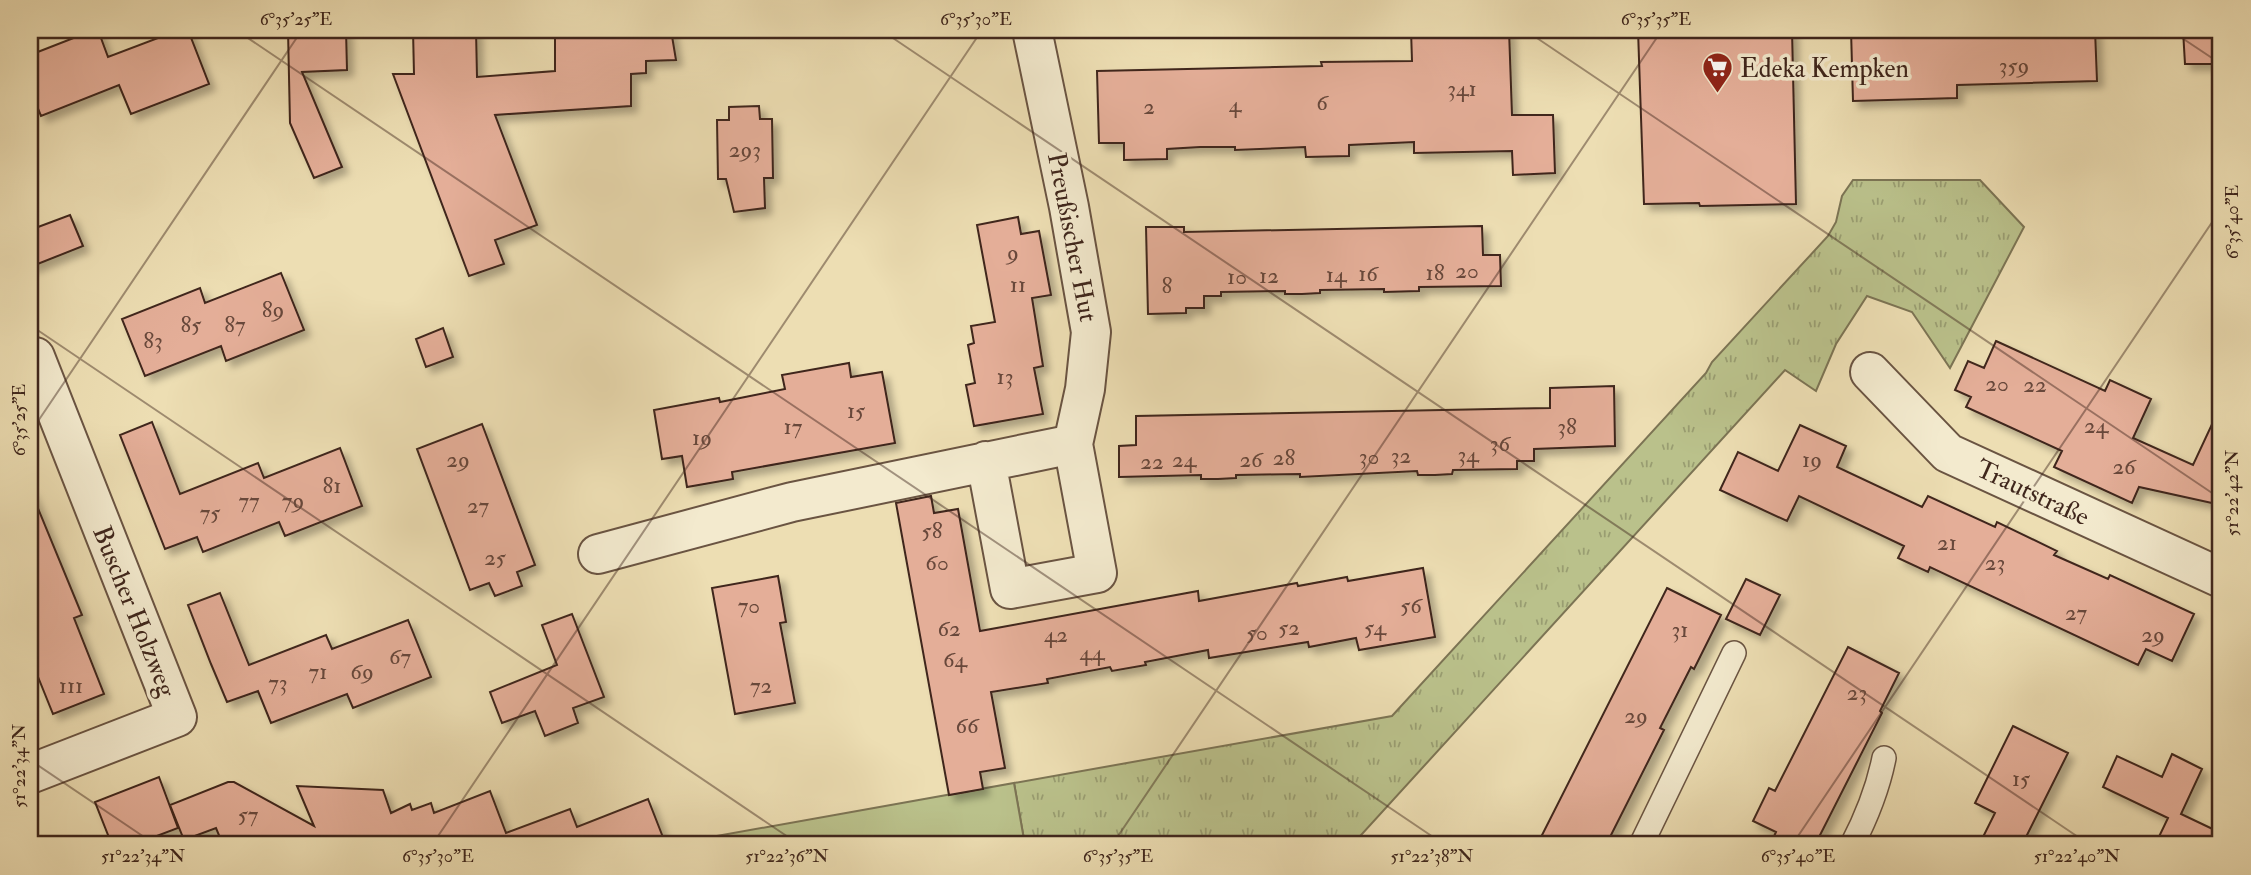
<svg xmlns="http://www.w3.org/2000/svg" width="2251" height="875" font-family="'IM FELL Double Pica',serif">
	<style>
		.grass { fill: url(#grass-tufts); stroke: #7c7454; stroke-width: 2 }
		.park { fill: #bac18b; stroke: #7c7454; stroke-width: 2 }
		.building { fill: #e4ae98; stroke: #3f261c; stroke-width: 2; filter: url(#shadow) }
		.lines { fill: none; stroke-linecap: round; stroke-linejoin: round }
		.lane-casing { stroke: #6a5442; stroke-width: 26 }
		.street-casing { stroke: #6a5442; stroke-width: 42 }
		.lane { stroke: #f3eace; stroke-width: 23 }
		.street { stroke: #f3eace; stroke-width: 38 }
		.ticks { fill: none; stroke: #3f261c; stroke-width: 2; stroke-opacity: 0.45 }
		.labels { text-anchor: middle; stroke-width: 7; stroke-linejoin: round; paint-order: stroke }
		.number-label { font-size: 23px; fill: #68483b }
		.poi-label { font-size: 26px; fill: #3f261c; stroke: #f3eace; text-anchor: start }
		.street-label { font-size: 26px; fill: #3f261c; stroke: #f3eace }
		.neatline { fill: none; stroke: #3f261c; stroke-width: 2.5 }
		.ticks-label { font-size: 18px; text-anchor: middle; fill: #3f261c }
	</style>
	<defs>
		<pattern id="grass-tufts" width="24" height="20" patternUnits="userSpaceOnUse" patternTransform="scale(1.75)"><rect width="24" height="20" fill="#bac18b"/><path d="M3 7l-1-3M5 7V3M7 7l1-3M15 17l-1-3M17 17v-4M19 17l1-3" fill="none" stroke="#999d71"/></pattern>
		<filter id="shadow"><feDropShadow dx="6" dy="6" stdDeviation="3.5" flood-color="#0004"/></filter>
	</defs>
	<rect width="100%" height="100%" fill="#eddeb3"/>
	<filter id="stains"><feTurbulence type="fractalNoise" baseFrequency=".00286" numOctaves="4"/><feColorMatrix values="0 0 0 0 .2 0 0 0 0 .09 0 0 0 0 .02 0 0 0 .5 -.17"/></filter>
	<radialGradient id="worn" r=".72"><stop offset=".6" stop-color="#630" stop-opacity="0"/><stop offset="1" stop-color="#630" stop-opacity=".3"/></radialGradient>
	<path class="grass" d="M1853 180H1980L2024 227 1950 368 1912 312 1867 296 1836 344 1816 391 1785 370 1352 845H1025L1014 783 1392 716 1706 373 1712 362 1828 236 1836 222 1842 196Z"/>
	<path class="park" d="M1014 783 1025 845H684L683 842Z"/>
	<path class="building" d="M94 30H98L108 57 179 30H188L209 84 131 114 119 85 41 116 30 89V55Z
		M288 30H346L347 70 302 72 342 167 314 178 290 123Z
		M413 30H476L477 77 555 71V30H671L676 60 646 61V73L631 74V106L495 115 537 225 495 240 504 264 469 276 393 74H414Z
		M1411 30H1509L1512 115H1553L1555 173 1513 175 1512 151 1414 153V142L1349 145V156L1306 157 1305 147 1235 150V147H1200L1167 149V159L1124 160V143H1099L1097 71 1322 66 1321 62 1412 61Z
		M1638 30H1792L1796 204 1700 206 1699 203 1644 204Z
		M1851 30H2095L2097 81 1957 85V98L1853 101Z
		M2183 30H2218L2219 64H2185Z
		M759 106 760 119H772L773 178H764L765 208 734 212 726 179H718L717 120H729V107Z
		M70 215 83 246 30 267V230Z
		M1018 217 1021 234 1039 231 1051 295 1032 298 1043 366 1034 368 1043 414 974 426 966 385 975 383 968 345 974 343 971 326 995 322 977 225Z
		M1482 226 1483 255H1500L1501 286 1419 287V291L1384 292V289L1320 290V293L1302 294H1285V291L1221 292V296H1204V308H1186V313L1148 314 1146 227H1184V232Z
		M281 273 304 330 226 361 221 346 145 376 122 319 200 288 205 303Z
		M443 328 453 357 426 367 416 339Z
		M1996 341 2105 391 2110 380 2151 399 2133 438 2193 465 2221 405V505L2139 487 2132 503 2054 467 2062 451 1966 407 1971 397 1955 390 1968 361 1984 368Z
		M849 363 851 377 882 372 895 443 732 472 733 479 687 487 682 456 662 459 654 410 719 398 720 402 785 389 782 375Z
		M1614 386 1615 446 1534 449V461H1517V469L1453 470 1452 474 1435 475H1418L1417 471 1300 477V474L1236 475V478L1218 479H1201V475L1119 477V446L1136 445V416L1550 408V388Z
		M152 422 180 494 258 463 264 478 340 448 362 506 285 536 279 522 203 552 197 537 165 549 120 435Z
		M482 424 535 565 517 572 522 586 495 596 489 583 470 590 417 449Z
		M1800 425 1846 446 1837 467 1922 507 1928 496 1995 527 1997 522 2057 551 2054 555 2108 579 2110 575 2194 614 2172 661 2146 649 2138 665 1930 567 1928 572 1898 558 1904 546 1799 496 1787 521 1720 490 1738 452 1778 471Z
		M30 489 82 615 74 618 104 694 53 714 30 657Z
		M931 496 934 513 958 509 980 631 1198 591 1199 601 1297 583 1298 586 1347 577 1348 581 1423 568 1435 637 1359 650 1356 638 1309 647 1308 642 1209 658 1208 650 1145 662 1146 665 1112 671 1110 667 1047 679 1048 683 991 692 1005 768 980 772 983 789 949 795 896 503Z
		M778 576 786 622 780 623 795 703 735 714 712 588Z
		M1746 579 1780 595 1760 635 1726 619Z
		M1667 588 1721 615 1694 669 1691 667 1660 728 1664 730 1606 845H1537Z
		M220 593 249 665 326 635 332 649 408 620 431 677 353 708 347 694 271 723 258 691 227 702 211 664 188 605Z
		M572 614 604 697 573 708 578 723 545 736 535 711 502 723 490 692 557 665 542 625Z
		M1848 647 1899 673 1880 711 1882 713 1815 845H1770L1776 832 1753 821 1769 788 1775 791Z
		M2013 726 2068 753 2022 845H1979L1995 813 1975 803Z
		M2172 754 2202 769 2181 814 2221 833V845H2155L2168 818 2103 787 2117 756 2162 777Z
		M159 777 178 828 133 845H112L95 802Z
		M228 782H234L314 826 297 786 383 790 391 813 410 804 412 810 431 803 434 813 490 791 506 833 570 809 577 827 648 799 666 845H223L216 828 184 840 170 805Z"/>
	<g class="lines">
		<defs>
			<path id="lane" d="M1641 845 1734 653
				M1852 845C1866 818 1878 788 1884 758"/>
			<path id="street" d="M1870 372 1948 453 2221 578
				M986 461 1010 589 1097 573 1073 444 1085 389 1091 332 1069 207 1032 30
				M598 554 792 502 1073 444
				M30 774 177 717 35 357"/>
		</defs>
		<use href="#lane" class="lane-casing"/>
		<use href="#street" class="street-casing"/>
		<use href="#lane" class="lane"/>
		<use href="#street" class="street"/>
	</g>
	<path class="ticks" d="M236 30 1445 845M881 30 2090 845M1525 30 2221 499M2170 30 2221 64M30 325 800 845M30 433 302 30M30 760 156 845M432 845 982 30M1112 845 1662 30M1792 845 2221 209"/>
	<defs>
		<symbol id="supermarket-pin" viewBox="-11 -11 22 30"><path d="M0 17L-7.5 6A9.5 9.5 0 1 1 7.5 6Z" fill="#8f2418" stroke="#f3eace"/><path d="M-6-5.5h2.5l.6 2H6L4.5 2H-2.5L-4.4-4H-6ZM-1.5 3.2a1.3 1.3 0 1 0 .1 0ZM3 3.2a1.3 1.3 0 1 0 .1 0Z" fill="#fff"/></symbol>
	</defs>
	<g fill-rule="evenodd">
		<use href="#supermarket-pin" x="1700" y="50" width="35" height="47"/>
	</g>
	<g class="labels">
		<g class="number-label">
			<text x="2014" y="73">359</text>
			<text x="1462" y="96">341</text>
			<text x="1322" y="110">6</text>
			<text x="1235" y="112">4</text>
			<text x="1149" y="114">2</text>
			<text x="745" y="157">293</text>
			<text x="1013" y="260">9</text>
			<text x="1467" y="278">20</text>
			<text x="1435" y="280">18</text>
			<text x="1368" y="281">16</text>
			<text x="1336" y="282">14</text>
			<text x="1269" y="283">12</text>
			<text x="1237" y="284">10</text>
			<text x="1018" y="292">11</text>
			<text x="1167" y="293">8</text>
			<text x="273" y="317">89</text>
			<text x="191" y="332">85</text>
			<text x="235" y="332">87</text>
			<text x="153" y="348">83</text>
			<text x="1005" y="384">13</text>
			<text x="1997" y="391">20</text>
			<text x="2035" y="392">22</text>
			<text x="856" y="418">15</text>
			<text x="2096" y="433">24</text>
			<text x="793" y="434">17</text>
			<text x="1567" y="434">38</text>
			<text x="702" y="445">19</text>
			<text x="1500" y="451">36</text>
			<text x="1468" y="462">34</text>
			<text x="1401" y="463">32</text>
			<text x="1369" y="464">30</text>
			<text x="1284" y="465">28</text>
			<text x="458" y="467">29</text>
			<text x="1184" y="467">24</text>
			<text x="1251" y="467">26</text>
			<text x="1812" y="467">19</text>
			<text x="1152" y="469">22</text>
			<text x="2124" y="474">26</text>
			<text x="332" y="493">81</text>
			<text x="249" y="508">77</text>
			<text x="293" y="508">79</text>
			<text x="478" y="513">27</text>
			<text x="210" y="520">75</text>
			<text x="932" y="538">58</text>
			<text x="1947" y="550">21</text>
			<text x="495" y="565">25</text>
			<text x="937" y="570">60</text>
			<text x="1995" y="570">23</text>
			<text x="749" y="613">70</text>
			<text x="1411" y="613">56</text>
			<text x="2076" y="620">27</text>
			<text x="1289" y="635">52</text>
			<text x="1375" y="635">54</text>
			<text x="949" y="636">62</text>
			<text x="1680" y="637">31</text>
			<text x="1257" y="640">50</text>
			<text x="1056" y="642">42</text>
			<text x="2153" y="642">29</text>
			<text x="1092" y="660">44</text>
			<text x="400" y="664">67</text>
			<text x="955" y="667">64</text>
			<text x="318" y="679">71</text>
			<text x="362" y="679">69</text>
			<text x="278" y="690">73</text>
			<text x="71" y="693">111</text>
			<text x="761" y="693">72</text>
			<text x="1857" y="700">23</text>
			<text x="1636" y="723">29</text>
			<text x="967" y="733">66</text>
			<text x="2021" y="786">15</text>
			<text x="248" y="822">57</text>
		</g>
		<g class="poi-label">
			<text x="1740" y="77">Edeka Kempken</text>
		</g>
		<g class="street-label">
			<text transform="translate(1073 237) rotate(79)" y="9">Preußischer Hut</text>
			<text transform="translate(2033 492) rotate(25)" y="9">Trautstraße</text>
			<text transform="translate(135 611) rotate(68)" y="9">Buscher Holzweg</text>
		</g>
	</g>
	<rect width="2251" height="875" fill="none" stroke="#eddeb3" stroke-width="77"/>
	<rect x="38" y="38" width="2174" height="798" class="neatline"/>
	<g class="ticks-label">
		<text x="296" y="25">6°35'25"E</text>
		<text x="976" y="25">6°35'30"E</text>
		<text x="1656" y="25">6°35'35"E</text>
		<text transform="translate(2232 222) rotate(-90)" y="6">6°35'40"E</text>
		<text transform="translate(19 420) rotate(-90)" y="6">6°35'25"E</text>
		<text transform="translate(2232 493) rotate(-90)" y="6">51°22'42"N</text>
		<text transform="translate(19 766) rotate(-90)" y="6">51°22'34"N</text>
		<text x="143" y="862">51°22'34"N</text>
		<text x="438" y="862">6°35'30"E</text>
		<text x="787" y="862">51°22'36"N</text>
		<text x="1118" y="862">6°35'35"E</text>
		<text x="1432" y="862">51°22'38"N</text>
		<text x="1798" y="862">6°35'40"E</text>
		<text x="2077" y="862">51°22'40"N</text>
	</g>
	<rect width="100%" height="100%" filter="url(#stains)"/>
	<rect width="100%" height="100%" fill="url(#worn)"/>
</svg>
